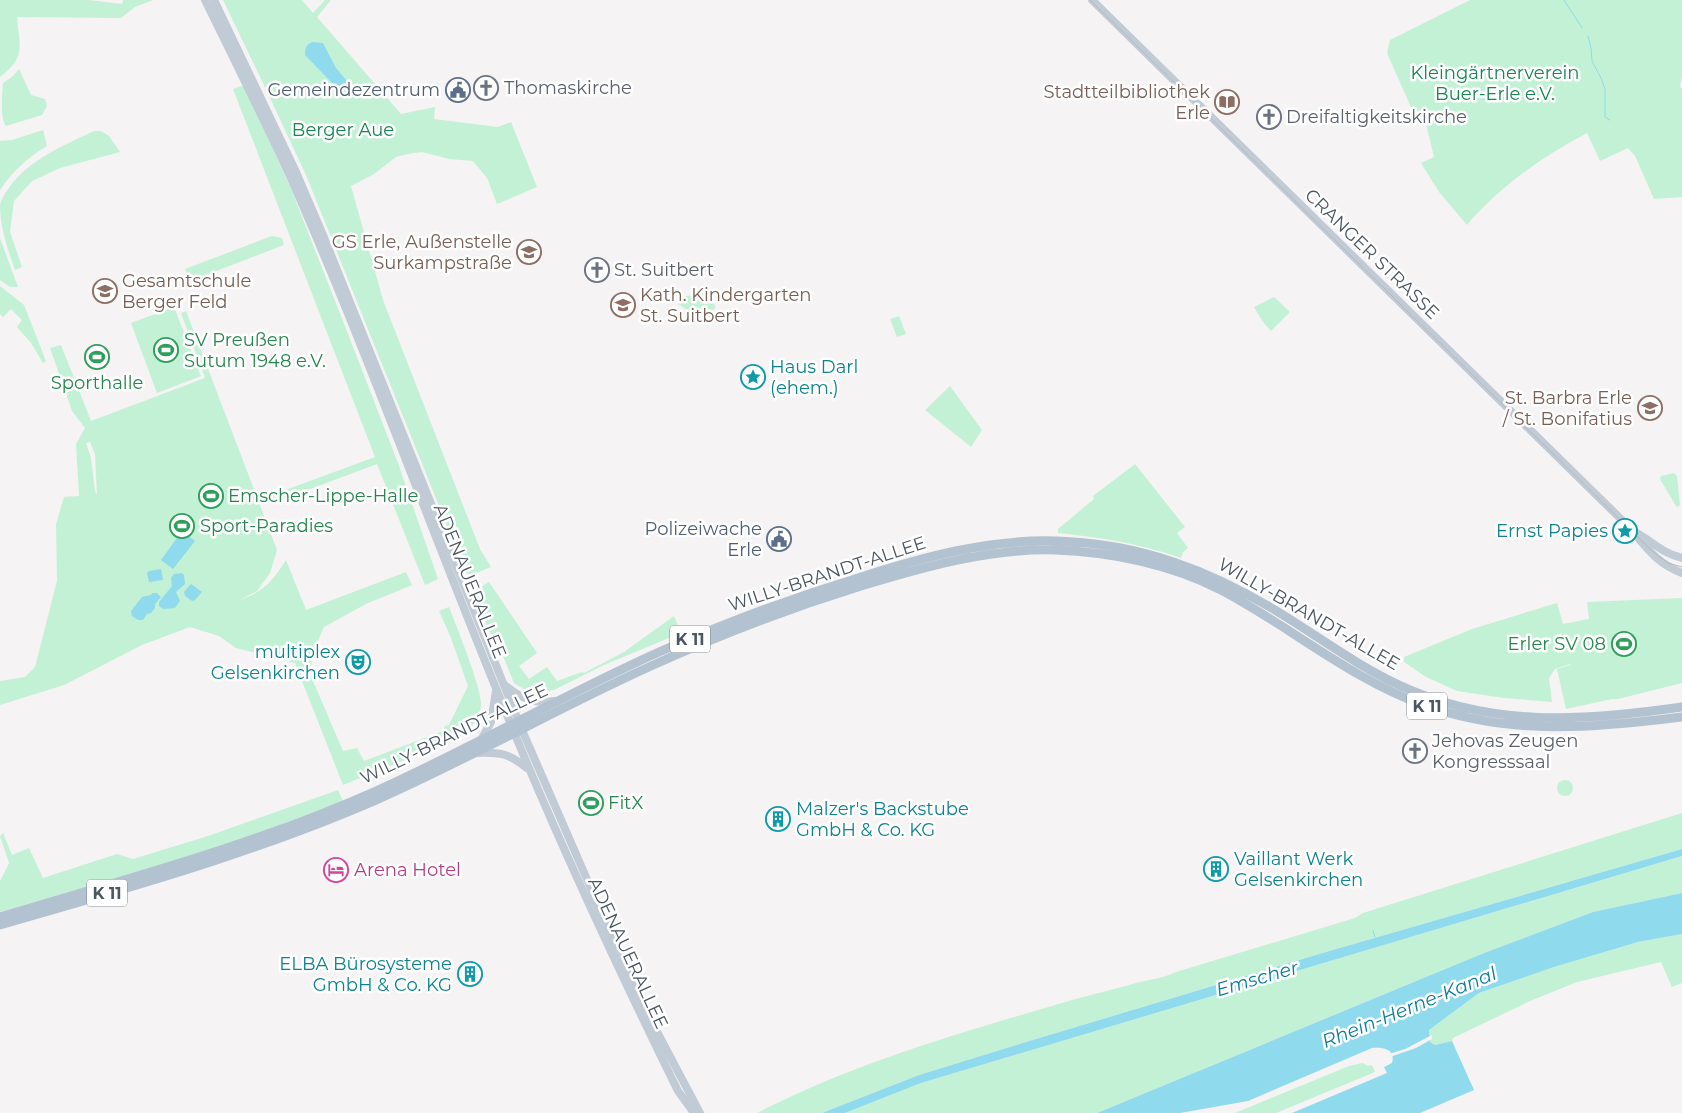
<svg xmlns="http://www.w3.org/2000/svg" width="1682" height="1113" font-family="Montserrat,sans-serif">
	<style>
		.green { fill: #c3f1d5; fill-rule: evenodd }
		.water { fill: #90daee }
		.pier { fill: #f5f3f3 }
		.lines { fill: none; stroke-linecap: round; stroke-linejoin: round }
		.stream { stroke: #90daee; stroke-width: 1 }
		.secondary { stroke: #c1cbd6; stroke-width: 8 }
		.primary { stroke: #b3c2d1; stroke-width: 9 }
		.tram { stroke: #b5b8bd; stroke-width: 1 }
		.labels { text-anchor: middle; stroke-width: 5; stroke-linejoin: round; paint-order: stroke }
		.shield { fill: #fff; stroke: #808990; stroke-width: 1 }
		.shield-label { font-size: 16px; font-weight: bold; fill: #4a5661 }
		.park-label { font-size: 18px; fill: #17864f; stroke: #fff }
		.worship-label { font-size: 18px; fill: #5b616d; stroke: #fff; text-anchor: start }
		.service-label { font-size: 18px; fill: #4e5e75; stroke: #fff; text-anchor: end }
		.education-label { font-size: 18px; fill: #785e54; stroke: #fff; text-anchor: end }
		.street-label { font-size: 18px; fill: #4a5661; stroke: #fff }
		.leisure-label { font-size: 18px; fill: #27864d; stroke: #fff; text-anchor: start }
		.culture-label { font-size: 18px; fill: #0d838f; stroke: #fff; text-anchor: start }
		.hotel-label { font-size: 18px; fill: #b23c85; stroke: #fff; text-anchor: start }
		.water-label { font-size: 19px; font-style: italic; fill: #0c7c9b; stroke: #fff }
	</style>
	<rect width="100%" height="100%" fill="#f5f3f3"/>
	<path class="green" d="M0 0H89L122 4 123 0H153L135 7 121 18 17 17C19 45 27 57 0 77Z
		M223 0H302L313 13 325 0H331L317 17 401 114 435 107 434 119 498 127 511 122 537 187 497 204 487 178 473 161 449 159 422 152 407 154 396 157 374 174 351 186 383 300 480 549 491 567 471 575 466 573 306 175 264 85Z
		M1470 0H1682V77L1680 87 1682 88V197L1654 199 1635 156 1628 148 1600 161 1587 133C1542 157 1500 186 1467 225L1439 192 1421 163 1434 157 1426 124 1418 123 1387 53 1390 40Z
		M19 69 31 95 45 99 47 106 42 115 6 126C0 118 2 95 3 83L13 76Z
		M244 85 291 189 341 316 398 463 438 579 425 585 377 464 278 501 272 495 375 457 233 89Z
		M43 130 47 146C28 157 12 172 0 190V141L12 140Z
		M94 131H101L109 136 120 152 60 168 32 181 14 201 10 232 22 267 15 270C8 250 0 227 0 206 1 199 5 194 8 189 29 159 63 146 94 131Z
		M272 236 282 238 284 245 190 281 185 269Z
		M0 238 18 287H10L0 280Z
		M0 286 24 305 46 361 43 363 31 343 17 327 22 320 11 309 3 317 0 314Z
		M700 286 716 307 704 319H701L678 304 682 297 698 294Z
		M1274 297 1289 311V313L1271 331 1263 322 1254 307Z
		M174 307 201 376 157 393 131 323Z
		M186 311 277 550 270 573 257 591 240 600C263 592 273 581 286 560L306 610 406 572 412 585 366 604 324 627 313 652 310 674 343 751 357 748 364 761 443 731 445 726 449 725 468 686 451 638 439 611 449 607C456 625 483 692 481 706 479 721 467 731 456 739L343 785 295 663 236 648 219 636 190 627 142 645 64 685 0 705V681L25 677 35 667 57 581 56 524 64 497 79 496 76 444 85 428 72 411 50 348 61 345 91 421 205 378 181 313ZM90 442 95 454 97 495 95 491 91 458 86 443Z
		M899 316 906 334 897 337 890 319Z
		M950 386 982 430 971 447 925 410Z
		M1135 464 1185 527 1177 533 1188 548 1183 552 1181 558C1141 544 1100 537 1058 533V529L1094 499 1093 496Z
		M1674 473 1677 476 1680 505 1678 507 1676 506 1660 479 1661 476Z
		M489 582 537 653 519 666 529 679 547 667 557 681 582 672 584 673 624 652 674 616 681 633 604 665 554 690 538 692 524 689 514 683 499 646 489 631 476 598 478 589Z
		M1682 598V683L1618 699H1612L1566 709 1557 669 1570 665V664L1555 669 1549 678 1552 702 1504 698 1457 691 1426 677 1404 662V657L1472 629 1557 603 1563 624 1589 619 1587 602Z
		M1557 788a8 8 0 1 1 16 0a8 8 0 1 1-16 0Z
		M338 790 343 801 219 848 0 912V881L9 863 0 836 3 833 12 855 29 848 43 878 117 854 133 859 208 836Z
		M1682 813V849L1326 952 1026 1042 919 1075 822 1113H757C850 1065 952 1035 1052 1006 1080 997 1108 991 1136 983 1151 979 1162 979 1176 972L1355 918 1363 913Z
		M1682 856V893L1593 912 1484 953 1097 1113H845L921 1083Z
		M1682 934V983L1672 987 1661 962 1577 982 1530 1001 1453 1038 1452 1041 1435 1045 1430 1042 1429 1030 1479 993 1554 967 1638 942Z
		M1363 1063 1368 1066 1372 1065 1375 1072 1276 1113H1235L1349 1066Z"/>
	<path class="water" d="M312 42 323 43 336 68 347 81 344 86H335L305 55C305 48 306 45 312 42Z
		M182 531 195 541 173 569 161 560Z
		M161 569 163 580 149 582 147 573 149 571Z
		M182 573 184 575 185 584 176 592 180 601 175 608 163 609 159 606V602L172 586 171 578 174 574Z
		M191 584 202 592 195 600 192 601 185 596 184 592Z
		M152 593H157L161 597 155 604V608L151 613 147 614 143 620H138L132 616 131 611 142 597 151 595Z
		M1682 849V856L921 1083 845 1113H822L919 1075 1026 1042 1326 952Z
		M1682 893V934L1638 942 1554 967 1479 993 1429 1030 1430 1042 1435 1045 1452 1041 1474 1090 1420 1113H1292L1387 1073 1384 1067 1392 1063C1396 1049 1383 1047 1372 1048L1248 1101 1180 1113H1097L1484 953 1593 912Z"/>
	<path class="pier" d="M1432 1035V1039L1416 1048 1390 1057 1389 1054 1405 1049Z"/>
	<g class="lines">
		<path class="stream" d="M1564 0 1582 28
			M1588 36 1591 48 1592 61 1601 78 1605 89V117L1610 120
			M1373 931 1375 937"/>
		<path class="secondary" d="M205 0C235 61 265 121 293 183 370 358 434 539 507 715 559 843 617 967 678 1091L694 1113
			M214 0 296 172 323 235 522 730 599 907 629 973 654 1026 700 1113
			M1092 0 1627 525C1646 546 1654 562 1682 573
			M1633 531C1652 540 1659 552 1682 558
			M506 686C522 699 535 704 555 701
			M481 740 491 722 496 691
			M476 753C500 752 508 753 527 768"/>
		<path class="primary" d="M0 917C126 879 255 845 376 791 472 748 563 695 659 652 725 623 792 598 861 577 924 557 989 539 1055 541 1140 543 1212 571 1283 615 1322 639 1358 666 1399 685 1491 728 1585 721 1682 707
			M0 925C127 888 254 853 376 800 469 759 558 708 651 666 719 635 790 608 861 586 924 567 990 548 1055 550 1111 552 1171 564 1221 590 1288 625 1352 680 1424 705 1510 736 1594 728 1682 717"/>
		<path class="tram" d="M1090 0 1652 551 1668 563 1682 567"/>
	</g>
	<defs>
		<symbol id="church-ring" viewBox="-11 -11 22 22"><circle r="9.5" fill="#fff" stroke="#6b7280" stroke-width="1.5"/><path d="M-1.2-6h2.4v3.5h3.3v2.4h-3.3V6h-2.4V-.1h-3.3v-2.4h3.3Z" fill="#6b7280"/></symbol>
		<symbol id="civic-ring" viewBox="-11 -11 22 22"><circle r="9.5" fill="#fff" stroke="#5c6f8a" stroke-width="1.5"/><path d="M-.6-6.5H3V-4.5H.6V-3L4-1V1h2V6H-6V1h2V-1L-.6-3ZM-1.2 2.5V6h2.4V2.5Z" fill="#5c6f8a"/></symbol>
		<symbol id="library-ring" viewBox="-11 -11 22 22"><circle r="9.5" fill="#fff" stroke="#8d6e63" stroke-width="1.5"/><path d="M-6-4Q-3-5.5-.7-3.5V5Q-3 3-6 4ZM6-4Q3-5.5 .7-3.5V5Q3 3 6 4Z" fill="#8d6e63"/></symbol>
		<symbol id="school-ring" viewBox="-11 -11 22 22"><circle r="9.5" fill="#fff" stroke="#8d6e63" stroke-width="1.5"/><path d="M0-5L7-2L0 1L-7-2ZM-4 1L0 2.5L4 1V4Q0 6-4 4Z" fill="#8d6e63"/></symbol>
		<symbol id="stadium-ring" viewBox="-11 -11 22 22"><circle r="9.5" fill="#fff" stroke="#2e9e5b" stroke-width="1.5"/><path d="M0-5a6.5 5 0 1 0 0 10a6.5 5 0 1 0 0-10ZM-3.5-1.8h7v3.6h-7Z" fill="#2e9e5b"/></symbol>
		<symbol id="sight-ring" viewBox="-11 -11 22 22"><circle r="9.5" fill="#fff" stroke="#0f9aa8" stroke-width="1.5"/><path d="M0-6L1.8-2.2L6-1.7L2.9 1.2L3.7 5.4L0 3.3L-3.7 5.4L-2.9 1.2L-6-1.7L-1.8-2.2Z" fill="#0f9aa8"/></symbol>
		<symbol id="theatre-ring" viewBox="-11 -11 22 22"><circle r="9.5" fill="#fff" stroke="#0f9aa8" stroke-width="1.5"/><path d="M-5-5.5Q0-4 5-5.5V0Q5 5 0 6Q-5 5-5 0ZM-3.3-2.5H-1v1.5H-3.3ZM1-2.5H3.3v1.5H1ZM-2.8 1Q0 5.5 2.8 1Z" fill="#0f9aa8"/></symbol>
		<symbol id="building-ring" viewBox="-11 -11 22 22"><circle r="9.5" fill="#fff" stroke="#0f9aa8" stroke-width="1.5"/><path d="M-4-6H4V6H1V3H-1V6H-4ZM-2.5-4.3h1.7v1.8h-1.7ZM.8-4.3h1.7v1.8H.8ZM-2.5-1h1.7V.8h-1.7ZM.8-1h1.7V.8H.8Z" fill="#0f9aa8"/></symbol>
		<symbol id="hotel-ring" viewBox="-11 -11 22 22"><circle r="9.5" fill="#fff" stroke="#d1479c" stroke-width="1.5"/><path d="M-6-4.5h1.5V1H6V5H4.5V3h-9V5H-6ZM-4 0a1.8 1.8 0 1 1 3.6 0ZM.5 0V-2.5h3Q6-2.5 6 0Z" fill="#d1479c"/></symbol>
	</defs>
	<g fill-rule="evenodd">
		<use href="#church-ring" x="472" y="74" width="28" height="28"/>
		<use href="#civic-ring" x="444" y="76" width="28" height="28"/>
		<use href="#library-ring" x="1213" y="88" width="28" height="28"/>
		<use href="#church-ring" x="1255" y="103" width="28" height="28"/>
		<use href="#school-ring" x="515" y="238" width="28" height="28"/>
		<use href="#church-ring" x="583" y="256" width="28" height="28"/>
		<use href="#school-ring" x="91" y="277" width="28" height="28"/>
		<use href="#school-ring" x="609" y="291" width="28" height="28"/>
		<use href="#stadium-ring" x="152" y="336" width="28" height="28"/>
		<use href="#stadium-ring" x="83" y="343" width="28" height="28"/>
		<use href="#sight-ring" x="739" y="363" width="28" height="28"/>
		<use href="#school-ring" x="1636" y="394" width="28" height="28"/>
		<use href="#stadium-ring" x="197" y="482" width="28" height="28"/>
		<use href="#stadium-ring" x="168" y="512" width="28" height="28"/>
		<use href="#sight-ring" x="1611" y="517" width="28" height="28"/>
		<use href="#civic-ring" x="765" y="525" width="28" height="28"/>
		<use href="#stadium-ring" x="1610" y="630" width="28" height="28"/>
		<use href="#theatre-ring" x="344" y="648" width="28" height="28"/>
		<use href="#church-ring" x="1401" y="737" width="28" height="28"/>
		<use href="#stadium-ring" x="577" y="789" width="28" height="28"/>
		<use href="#building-ring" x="764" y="805" width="28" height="28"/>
		<use href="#building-ring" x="1202" y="855" width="28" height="28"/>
		<use href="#hotel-ring" x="322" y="856" width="28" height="28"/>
		<use href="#building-ring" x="456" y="960" width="28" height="28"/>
	</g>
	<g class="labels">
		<g class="shield">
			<rect x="670" y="625.5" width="40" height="27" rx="4"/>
			<rect x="1407" y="692.5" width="40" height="27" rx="4"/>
			<rect x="87" y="879.5" width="40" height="27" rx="4"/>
		</g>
		<g class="shield-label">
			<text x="690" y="645">K 11</text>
			<text x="1427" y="712">K 11</text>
			<text x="107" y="899">K 11</text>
		</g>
		<g class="park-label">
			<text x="1495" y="79">Kleingärtnerverein<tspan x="1495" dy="21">Buer-Erle e.V.</tspan></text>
			<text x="343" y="136">Berger Aue</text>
		</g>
		<g class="worship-label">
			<text x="504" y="94">Thomaskirche</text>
			<text x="1286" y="123">Dreifaltigkeitskirche</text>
			<text x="614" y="276">St. Suitbert</text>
			<text x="1432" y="747">Jehovas Zeugen<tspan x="1432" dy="21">Kongresssaal</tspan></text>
		</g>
		<g class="service-label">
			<text x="440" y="96">Gemeindezentrum</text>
			<text x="762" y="535">Polizeiwache<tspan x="762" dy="21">Erle</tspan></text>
		</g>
		<g class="education-label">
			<text x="1210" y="98">Stadtteilbibliothek<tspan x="1210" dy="21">Erle</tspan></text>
			<text x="512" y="248">GS Erle, Außenstelle<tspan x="512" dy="21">Surkampstraße</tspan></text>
			<text x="122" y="287" text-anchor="start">Gesamtschule<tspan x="122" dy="21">Berger Feld</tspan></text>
			<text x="640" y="301" text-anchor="start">Kath. Kindergarten<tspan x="640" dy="21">St. Suitbert</tspan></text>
			<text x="1632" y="404">St. Barbra Erle<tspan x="1632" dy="21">/ St. Bonifatius</tspan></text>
		</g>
		<g class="street-label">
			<text transform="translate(1372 254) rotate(44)" y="6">CRANGER STRASSE</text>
			<text transform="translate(827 574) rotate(-18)" y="6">WILLY-BRANDT-ALLEE</text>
			<text transform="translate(470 581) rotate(68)" y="6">ADENAUERALLEE</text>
			<text transform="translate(1309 614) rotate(30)" y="6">WILLY-BRANDT-ALLEE</text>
			<text transform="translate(454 734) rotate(-26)" y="6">WILLY-BRANDT-ALLEE</text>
			<text transform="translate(628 953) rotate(65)" y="6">ADENAUERALLEE</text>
		</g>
		<g class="leisure-label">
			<text x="184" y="346">SV Preußen<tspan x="184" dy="21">Sutum 1948 e.V.</tspan></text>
			<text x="97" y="389" text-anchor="middle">Sporthalle</text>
			<text x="228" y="502">Emscher-Lippe-Halle</text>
			<text x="200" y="532">Sport-Paradies</text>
			<text x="1606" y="650" text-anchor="end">Erler SV 08</text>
			<text x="608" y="809">FitX</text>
		</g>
		<g class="culture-label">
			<text x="770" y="373">Haus Darl<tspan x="770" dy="21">(ehem.)</tspan></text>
			<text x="1608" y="537" text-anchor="end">Ernst Papies</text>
			<text x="340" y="658" text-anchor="end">multiplex<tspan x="340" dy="21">Gelsenkirchen</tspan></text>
			<text x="796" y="815">Malzer's Backstube<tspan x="796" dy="21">GmbH &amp; Co. KG</tspan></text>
			<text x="1234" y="865">Vaillant Werk<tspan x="1234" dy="21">Gelsenkirchen</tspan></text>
			<text x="452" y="970" text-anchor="end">ELBA Bürosysteme<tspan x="452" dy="21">GmbH &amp; Co. KG</tspan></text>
		</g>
		<g class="hotel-label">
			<text x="354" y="876">Arena Hotel</text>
		</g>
		<g class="water-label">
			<text transform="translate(1257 978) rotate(-16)" y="7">Emscher</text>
			<text transform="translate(1409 1007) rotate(-22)" y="7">Rhein-Herne-Kanal</text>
		</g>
	</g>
</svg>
